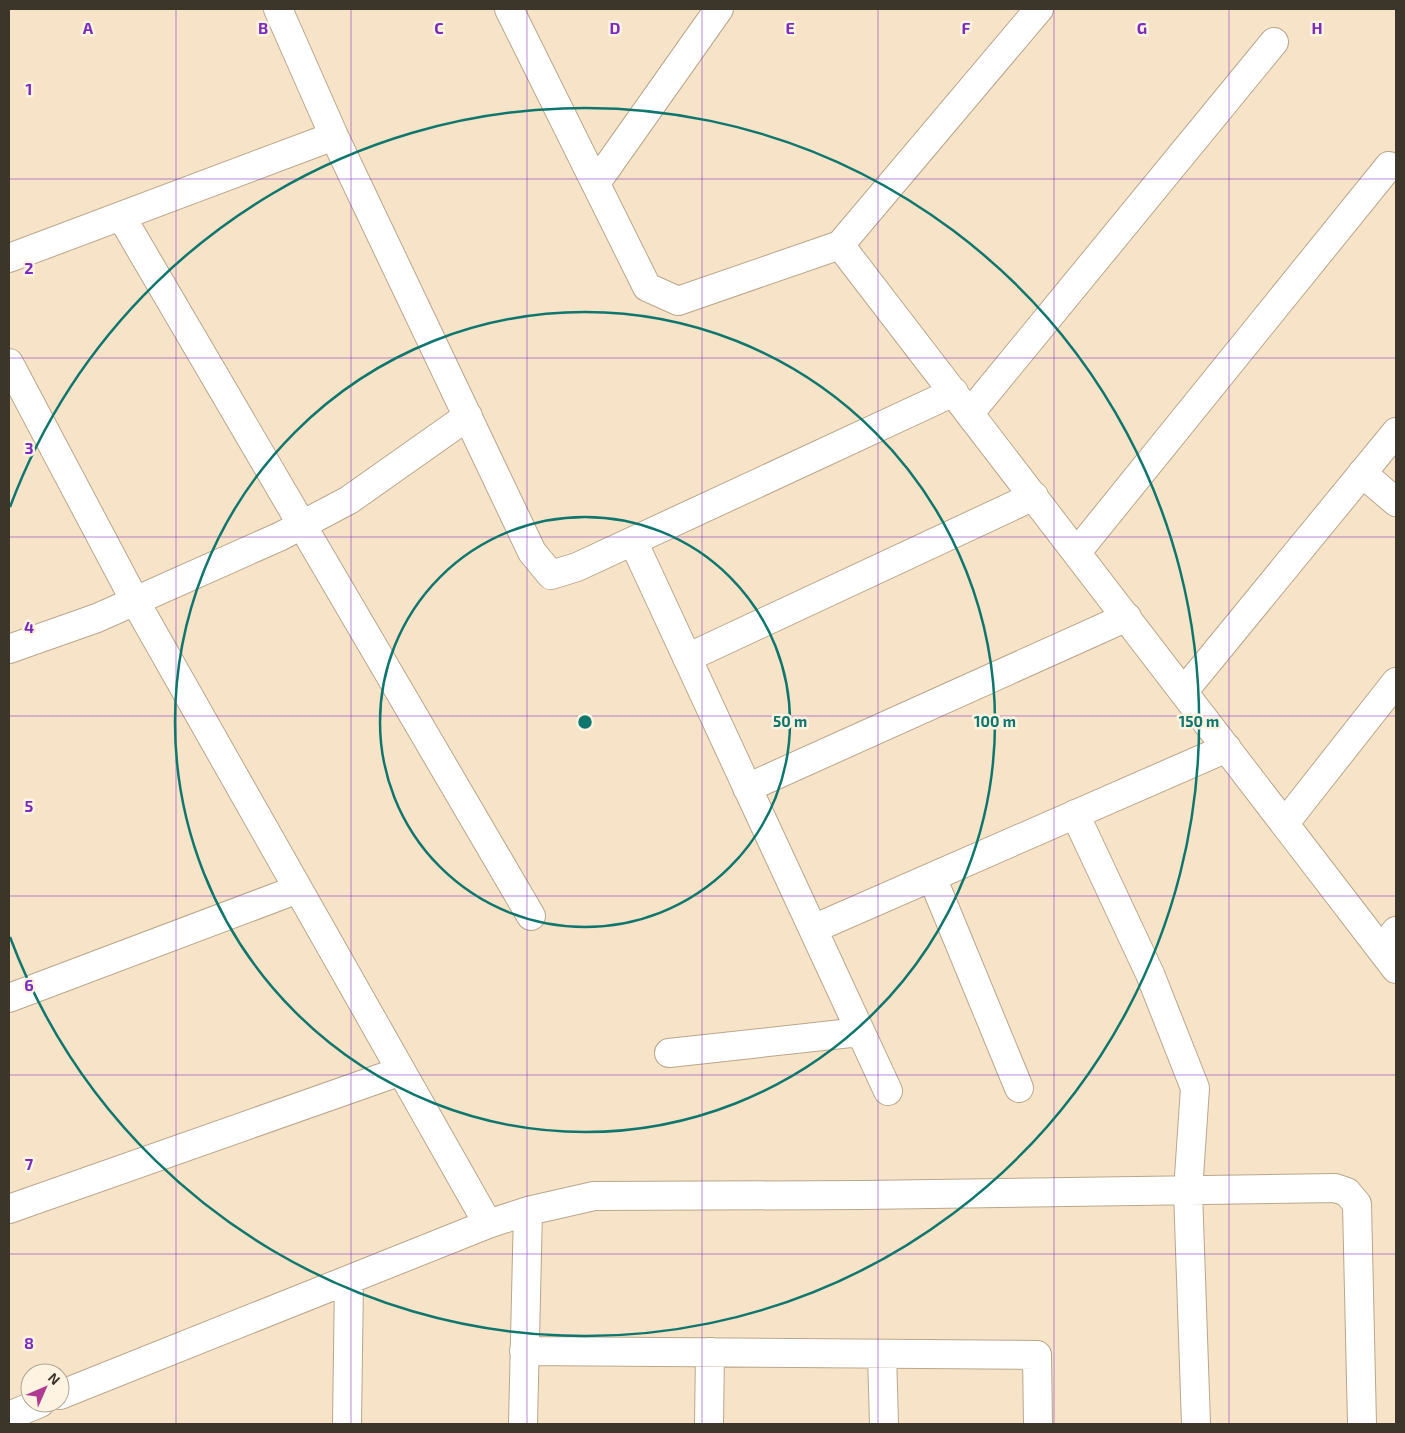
<svg xmlns="http://www.w3.org/2000/svg" width="1405" height="1433" font-family="'Exo 2',sans-serif">
	<style>
		.lines { fill: none; stroke-linecap: round; stroke-linejoin: round }
		.minor-casing { stroke: #b9a78c; stroke-width: 30 }
		.minor { stroke: #fff; stroke-width: 28 }
		.grid { fill: none; stroke: #7b2cbf; stroke-width: 1; stroke-opacity: 0.55 }
		.ring { fill: none; stroke: #0f766e; stroke-width: 2.5 }
		.grid-label { font-size: 16px; text-anchor: middle; font-weight: bold; fill: #7b2cbf; stroke: #fef3e1; stroke-width: 5; stroke-linejoin: round; paint-order: stroke }
		.centre { fill: #0f766e; stroke: #fef3e1; stroke-width: 2.5 }
		.ring-label { font-size: 15px; text-anchor: middle; font-weight: bold; fill: #0f766e; stroke: #fef3e1; stroke-width: 5; stroke-linejoin: round; paint-order: stroke }
	</style>
	<rect width="100%" height="100%" fill="#f7e4c8"/>
	<g class="lines">
		<defs>
			<path id="minor" d="M278 9 334 136 532 552 551 575 577 567 954 392
				M509 9 647 287 678 301 840 245 1396 969
				M596 183 719 9
				M121 216 531 916
				M840 245 1039 9
				M9 258 334 136
				M9 363 135 601 488 1224
				M970 413 1274 42
				M1362 473 1396 502
				M633 541 888 1091
				M1077 552 1389 166
				M9 649 97 618 281 536 349 500 468 416
				M687 658 1034 496
				M1184 691 1396 432
				M747 788 1127 617
				M1075 814 1150 974 1195 1088 1188 1191 1196 1424
				M1285 823 1396 682
				M932 877 1019 1088
				M813 929 1227 748
				M1381 949 1396 931
				M9 998 298 889
				M669 1053 860 1032
				M9 1209 401 1071
				M524 1351 1037 1355 1038 1424
				M882 1354 884 1424
				M60 1395 488 1224 528 1211 594 1196 863 1195 1335 1188 1347 1192 1357 1204 1362 1424
				M9 1416 40 1403
				M347 1424 349 1280
				M523 1424 528 1211
				M709 1424 710 1352"/>
		</defs>
		<use href="#minor" class="minor-casing"/>
		<use href="#minor" class="minor"/>
	</g>
	<path class="grid" d="M176 9V1424M351 9V1424M527 9V1424M702 9V1424M878 9V1424M1054 9V1424M1229 9V1424M9 179H1396M9 358H1396M9 537H1396M9 716H1396M9 896H1396M9 1075H1396M9 1254H1396"/>
	<g class="ring">
		<circle cx="585" cy="722" r="205"/>
		<circle cx="585" cy="722" r="410"/>
		<path d="M10 507A614 614 0 1 1 10 937"/>
	</g>
	<g class="grid-label">
		<text x="88" y="34">A</text>
		<text x="263" y="34">B</text>
		<text x="439" y="34">C</text>
		<text x="615" y="34">D</text>
		<text x="790" y="34">E</text>
		<text x="966" y="34">F</text>
		<text x="1142" y="34">G</text>
		<text x="1317" y="34">H</text>
		<text x="29" y="95">1</text>
		<text x="29" y="274">2</text>
		<text x="29" y="454">3</text>
		<text x="29" y="633">4</text>
		<text x="29" y="812">5</text>
		<text x="29" y="991">6</text>
		<text x="29" y="1170">7</text>
		<text x="29" y="1349">8</text>
	</g>
	<circle cx="585" cy="722" r="8" class="centre"/>
	<g class="ring-label">
		<text x="790" y="727">50 m</text>
		<text x="995" y="727">100 m</text>
		<text x="1199" y="727">150 m</text>
	</g>
	<rect width="1405" height="1433" fill="none" stroke="#3c352a" stroke-width="20"/>
	<g transform="translate(45 1388) rotate(45)"><circle r="24" fill="#fef3e1" stroke="#b0a798"/>
	<path d="M0-4L9 19L0 12L-9 19Z" fill="#b23b92"/>
	<text y="-8" font-size="14" font-weight="bold" text-anchor="middle" fill="#3c352a">N</text>
	</g>
</svg>
